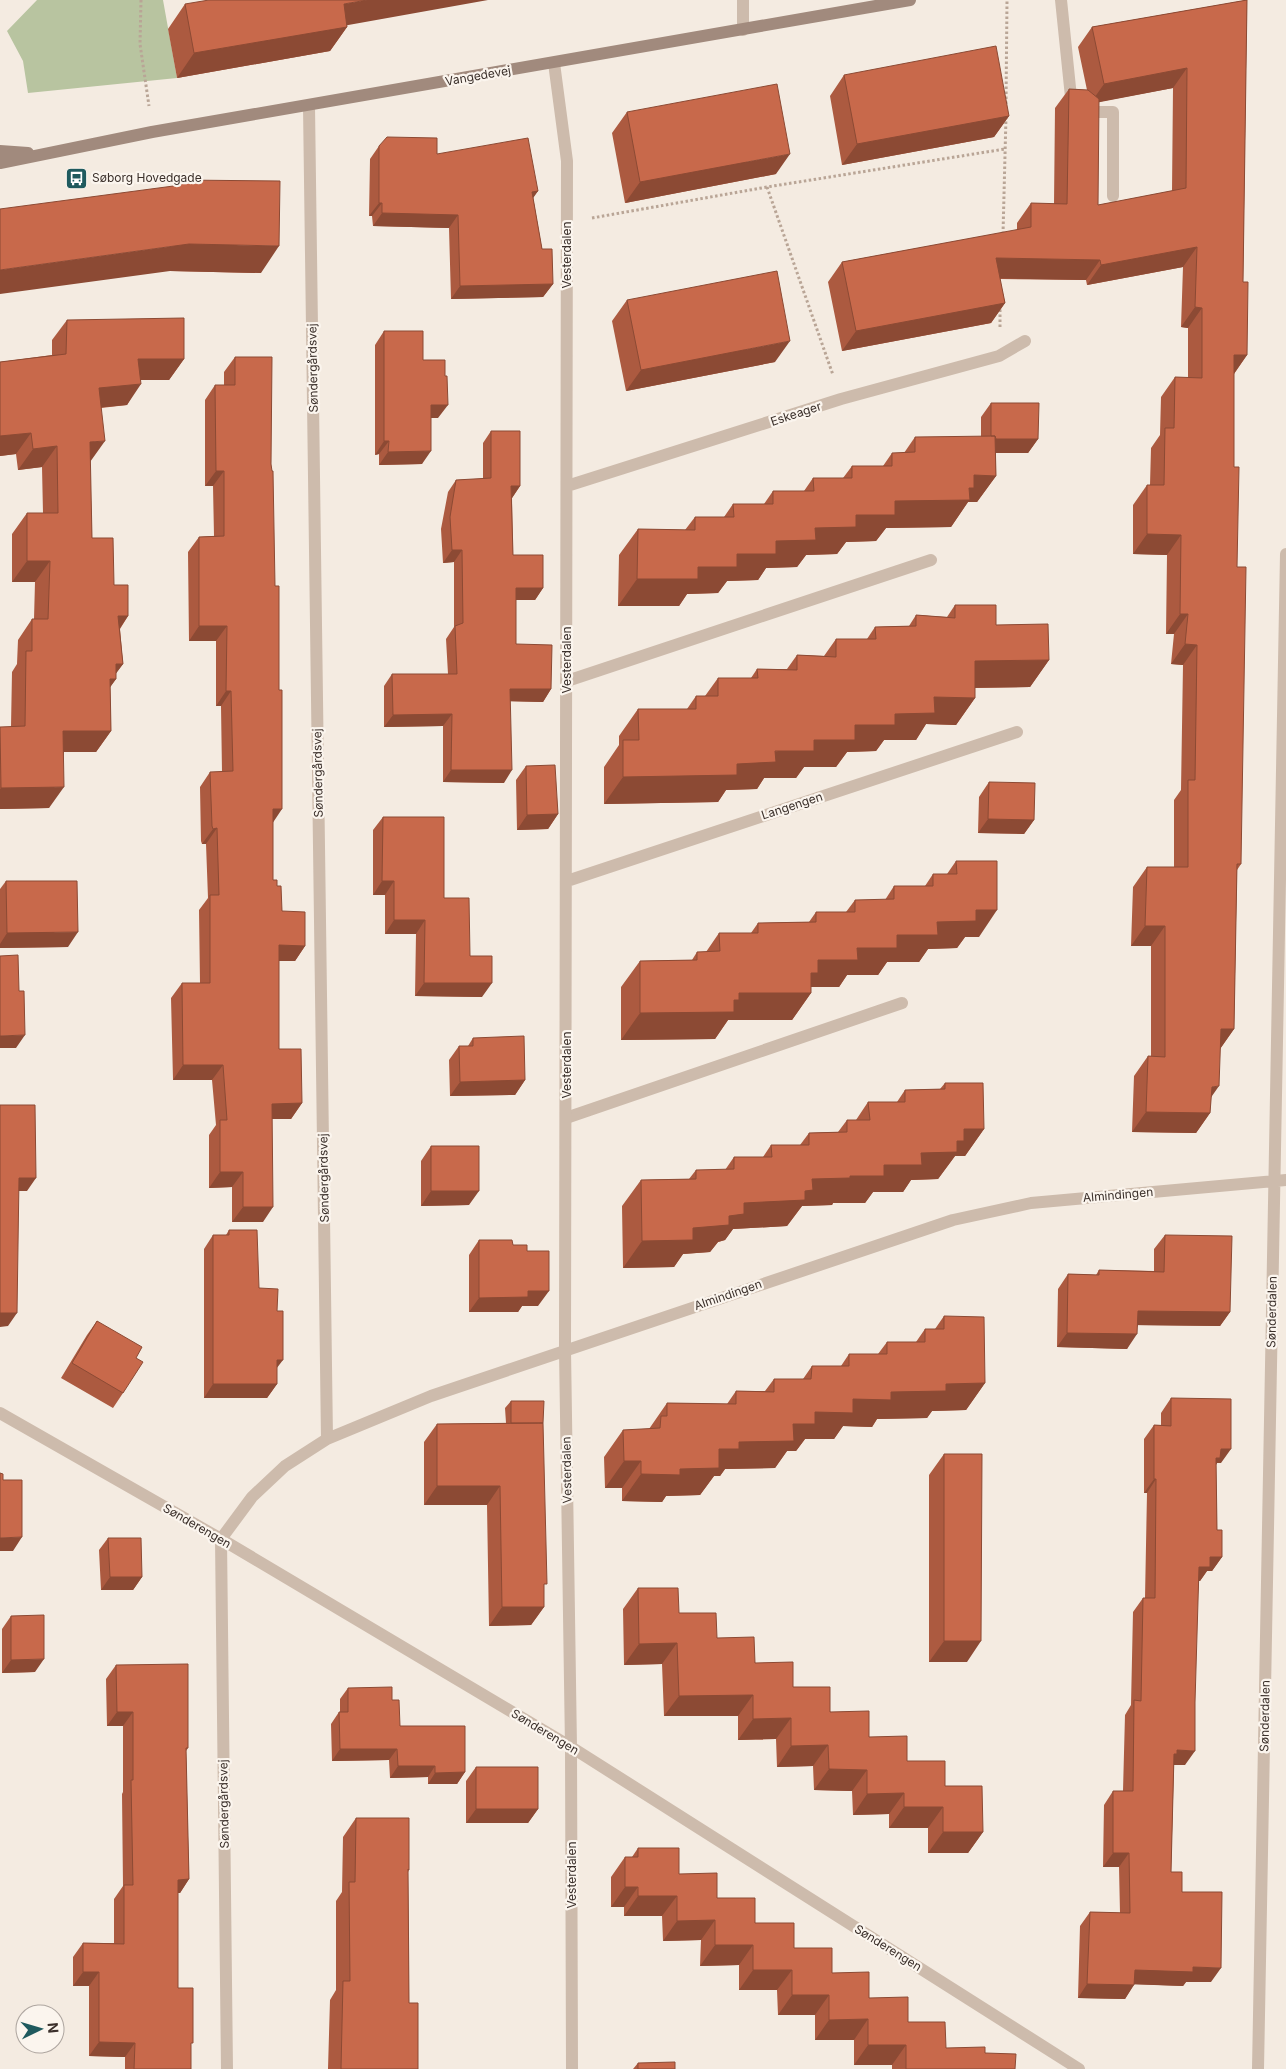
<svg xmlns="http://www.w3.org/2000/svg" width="1286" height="2069" font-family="Inter,sans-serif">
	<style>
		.green { fill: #b8c4a0 }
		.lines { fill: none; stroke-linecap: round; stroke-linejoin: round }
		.path { stroke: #b9a596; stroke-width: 3; stroke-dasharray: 2.5 2.5; stroke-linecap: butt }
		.lane { stroke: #cdbbac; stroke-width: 12 }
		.street { stroke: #cdbbac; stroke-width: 12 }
		.secondary { stroke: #a18a7d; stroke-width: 12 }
		.wall { fill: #ac5a40; fill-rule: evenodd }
		.shaded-wall { fill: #8c4a34 }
		.building { fill: #c8694b; stroke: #8c4a34 }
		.labels { text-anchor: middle; stroke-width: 4.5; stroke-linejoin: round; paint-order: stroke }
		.street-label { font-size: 12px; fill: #3b302b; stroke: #fbf5ee }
		.poi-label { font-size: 12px; fill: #3b302b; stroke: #fbf5ee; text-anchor: start }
	</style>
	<rect width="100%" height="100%" fill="#f4ebe1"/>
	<path class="green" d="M37 0H163L177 78 28 93 23 61 7 31Z"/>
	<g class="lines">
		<path class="path" d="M141 0 140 44 149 106
			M1006 104 1007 0
			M767 187 833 375
			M592 218 767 187 1005 149
			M1003 234 1006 116
			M1000 327V306"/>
		<path class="lane" d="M1061 0 1071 97 1087 112H1113V196
			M567 681 931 560
			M566 1118 902 1003"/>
		<path class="street" d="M743 30V0
			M554 63 567 161 565 1350 571 1747 572 2069
			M309 106 327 1439
			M567 486 841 399 999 356 1025 341
			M567 881 1017 732
			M0 1413 221 1539 571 1747 1079 2069
			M227 2069 221 1539 252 1497 285 1466 327 1439 431 1396 953 1220 1031 1203 1286 1180
			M1258 2069 1286 554"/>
		<path class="secondary" d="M0 151 28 153
			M0 163 152 132 910 0"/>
	</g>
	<path class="wall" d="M1247 0 1243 282 1247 355 1234 374V467L1237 567 1241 864 1237 870 1234 1029 1220 1049 1211 1097 1210 1113 1196 1133 1132 1132 1134 1076 1148 1056H1151V946H1131L1133 887 1147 867H1174V800L1181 790 1183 665 1171 664 1174 634H1166L1167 555 1133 554V505L1147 485H1150L1151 448 1160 435 1161 397 1175 377 1188 378V328L1181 327 1183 267 1087 285 1086 280 1000 279 1005 303 991 323 842 351 828 282 842 262 1017 230V223L1031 203 1054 204 1055 108 1069 89 1087 90 1078 47 1092 27ZM1173 88 1172 191 1098 205V102Z
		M185 4 347 25V27L330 51 177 78 168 29Z
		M844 75 1009 116 994 137 842 165 830 96Z
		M627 112 776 174 625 203 612 133Z
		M379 146 437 154 538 191 533 197 542 249 553 284 543 297 451 299 449 228 373 226 372 216H369L370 159Z
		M181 180 261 273 170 271 177 186Z
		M627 300 775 362 626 391 612 321Z
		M67 320 184 359 169 380H141L127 405 101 408 90 462 92 538 128 616 120 629 123 664 116 673V679L110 687 111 731 96 752H64L49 808 0 809V727H11L12 672 17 664 18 640 32 619H34L35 582H12V534L27 513H43L42 467 18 470 16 454 0 456V362L52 355V340Z
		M384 331 423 360 438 418H431L422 464 379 465V454L375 455V345Z
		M235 357 271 464 273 880 277 886 282 911 305 946 295 961H279V1049L302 1103 291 1119H272L263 1222H232V1187L209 1188V1135L216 1125 212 1080H173L171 998 182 983H200L199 910 208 898 206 844H202L201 841 200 787 210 772H222L221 706H216V641H189L188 552 199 537 214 536 213 486H205V400L215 385H224V372Z
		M991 403 1038 439 1028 453H996V476L977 502H968L951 527 886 528 876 541 846 542 837 554 806 555 797 567 766 568 758 580 727 581 718 593 687 594 679 606H618L619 555 638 529 685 530 695 517H724L733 504H764L773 491H804L813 478H843L852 466H883L892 453H904L915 437H981V417Z
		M491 431 520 486 512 498 513 555 543 588 535 600H516V644L551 689 543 702 510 701 504 783 443 782V726L384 727V686L392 674H448L446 639 454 627V562L443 563 441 529 448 492 456 480 483 479V443Z
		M955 605 996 625 1049 660 1030 687 975 688V698L956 725 926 724 916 740H884L876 751 847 752 836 767H804L796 778H764L757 789 726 790 718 802 604 804V767L619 745V736L638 709H687L696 696H705L718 678H751L757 669H787L797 655 824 656 836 639H867L875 627 909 626 916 615 947 617Z
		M526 766 558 814 548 829 517 830 516 780Z
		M989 782 1034 820 1024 834 978 833 979 797Z
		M383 817 444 898 470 956 482 997 415 996 416 934H385V895H373V830Z
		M956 861 979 937H965L957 948 928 949 919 962H887L878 975H847L839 987H811V993L792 1020H728L715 1039 621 1040V987L640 961 692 960 697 952H706L719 933H751L758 923 809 922 816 912H846L855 900H885L894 886H925L933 874H947Z
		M6 881 68 947 0 948V889Z
		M473 1038 525 1080 515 1095 450 1096 449 1060 459 1046H468Z
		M945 1083 984 1129 965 1156H955L938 1179 911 1180 903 1192H873L865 1203H833L832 1205 802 1206 787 1226 733 1229 725 1240 718 1242 710 1252 683 1254 674 1267 623 1268 622 1206 641 1180 689 1179 696 1170H725L734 1157H763L771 1145H800L809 1133 838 1132 847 1120H856L868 1102H897L905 1090 940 1089Z
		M431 1146 469 1205 421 1206V1161Z
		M229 1230 259 1288 277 1311V1384L267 1398H204V1249L213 1235H226Z
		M1165 1235 1230 1312 1220 1326 1138 1325 1127 1349 1057 1347 1058 1289 1068 1274 1096 1275 1099 1270 1154 1271V1249Z
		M479 1240 513 1245 527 1251 538 1306H522L518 1312H469V1255Z
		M944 1316 985 1383 966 1410 932 1411 927 1418 877 1419 872 1427 843 1426 834 1439H805L796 1451H787L775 1468 725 1469 720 1476H714L700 1495 666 1496 662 1502 622 1501V1488H605L604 1457 623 1430 649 1429 667 1403 727 1404 736 1391H765L774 1379H803L812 1366H841L849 1354H878L887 1342H916L925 1329H935Z
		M97 1321 136 1358 123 1393 113 1408 61 1378 87 1335Z
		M1171 1398 1221 1463H1217L1216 1465 1217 1530 1222 1557 1212 1571H1207L1200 1581H1199L1185 1765H1174L1171 1872 1182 1892 1211 1982H1186L1183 1986 1134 1984 1125 1999 1078 1998 1080 1926 1090 1912 1120 1913 1119 1867H1103L1104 1805 1113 1791H1123L1125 1715 1131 1705 1133 1612 1143 1598H1145L1147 1493H1144V1439L1154 1425H1161V1413Z
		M511 1401 543 1423 544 1607 531 1625 489 1626 487 1505H424V1442L437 1424 506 1423 505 1408Z
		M944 1454 967 1662H929V1475Z
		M108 1538 142 1577 133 1590H101L99 1550Z
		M638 1588 717 1638 945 1786 983 1832 968 1853H928V1828H889V1814L853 1815 852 1791 814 1790 813 1766 777 1767 776 1739 738 1740V1716H664L662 1664 624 1665 623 1609Z
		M11 1616 35 1672 2 1673V1629Z
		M116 1665 188 1748 186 1751 189 1879 180 1893H178V1988L191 2046V2069H125V2057L89 2056V1986H73V1957L83 1943H114V1899L123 1886 122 1794 123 1792V1726H107L106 1679Z
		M348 1688 392 1700 400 1726 465 1772 457 1784H428V1777L390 1778 389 1760 332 1761 331 1724 339 1712H340V1699Z
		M476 1767 538 1809 528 1823H466V1781Z
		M356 1818 409 1870 408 1872 409 2003 418 2069H328L330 2000 336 1990V1901L342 1892 343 1837Z
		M638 1848 717 1898 946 2048 985 2053 1015 2069H892V2065H854V2040H815V2015H778L777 1990H739V1965L700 1966 701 1940 663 1941 662 1916H624V1907H611V1877L625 1857H632Z
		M638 2063 675 2069H633Z"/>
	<path class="shaded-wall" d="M367 0H488L326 29 344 4Z
		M347 27 330 51 177 78 194 53Z
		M1187 68 1173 88 1090 104 1104 84Z
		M1009 116 994 137 842 165 857 144Z
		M790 154 776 174 625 203 640 182Z
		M538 191 529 204 532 192Z
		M379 203H382L372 216H369Z
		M382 213 458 215 449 228 373 226Z
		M189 244 279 246 261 273 170 271 0 294V270Z
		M1197 247 1183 267 1087 285 1101 265Z
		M996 258 1100 260 1086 280 982 278Z
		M553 284 543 297 451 299 460 286Z
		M1005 303 991 323 842 351 856 331Z
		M1195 307 1202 308 1188 328 1181 327Z
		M790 341 775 362 626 391 641 370Z
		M1234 355H1247L1233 375Z
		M138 359H184L169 380H124Z
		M141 384 127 405 84 409 99 388Z
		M431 405H448L438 418H422Z
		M31 433 16 454 0 456V436Z
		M991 439H1038L1028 453H981Z
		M105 441 90 462V442Z
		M384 441H389L379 454 375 455Z
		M57 446 42 467 18 470 33 449Z
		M431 451 422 464 379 465 388 452Z
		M216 471H224L213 486H205Z
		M974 475 996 476 977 502H968L951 527 886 528 876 541 846 542 837 554 806 555 797 567 766 568 758 580 727 581 718 593 687 594 679 606H618L637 579 698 567Z
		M511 486H520L512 498Z
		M1147 534 1181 535 1167 555 1133 554Z
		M452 550H462L454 562 443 563Z
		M27 561H50L35 582H12Z
		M516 588H543L535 600H507Z
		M1180 614H1188L1174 634H1166Z
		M118 616H128L114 637Z
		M199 626H227L216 641H189Z
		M1185 644 1197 645 1183 665 1171 664Z
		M1049 660 1030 687 956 688 975 661Z
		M116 664H123L112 679H116L101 700Z
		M510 689H551L543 702 501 701Z
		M226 691H231L221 706H216Z
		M934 697 975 698 956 725 926 724 916 740H884L876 751 847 752 836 767H804L796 778H764L757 789 726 790 718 802 604 804 623 777 737 764 814 740 855 725 895 714Z
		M452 714 443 726 384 727 393 715Z
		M63 731H111L96 752H49Z
		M451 770H512L504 783 443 782Z
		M64 787 49 808 0 809V789L1 788Z
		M273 809H282L272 824Z
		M558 814 548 829 517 830 527 815Z
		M988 819 1034 820 1024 834 978 833Z
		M217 828 206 844H202L213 829Z
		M382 881H394L385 895H373Z
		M976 910H997L979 937H965L957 948 928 949 919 962H887L878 975H847L839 987H808L811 993 792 1020H728L715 1039 621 1040 640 1013 734 1000 739 993 818 960Z
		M394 920H425L416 934H385Z
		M1145 926H1165L1151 946H1131Z
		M78 932 68 947 0 948V944L7 933Z
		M279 945 305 946 295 961H268Z
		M424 983H492L482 997 415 996Z
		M1221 1029H1234L1220 1049Z
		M25 1035 16 1048H0V1036Z
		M183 1065H223L212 1080H173Z
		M525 1080 515 1095 450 1096 460 1082Z
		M1219 1086 1205 1106 1212 1087Z
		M302 1103 291 1119H261L272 1104Z
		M1146 1112 1210 1113 1196 1133 1132 1132Z
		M964 1129H984L965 1156H955L938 1179 911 1180 903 1192H873L865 1203H833L832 1205 802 1206 787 1226 733 1229 725 1240 718 1242 710 1252 683 1254 674 1267 623 1268 642 1241 693 1228 729 1216 744 1203 812 1179 850 1176 921 1153Z
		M220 1172H243L232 1187 209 1188Z
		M19 1178H36L27 1191H9Z
		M431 1191H479L469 1205 421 1206Z
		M243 1207H273L263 1222H232Z
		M528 1291H549L538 1306H522L518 1312H469L479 1298Z
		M1138 1311 1230 1312 1220 1326 1128 1325Z
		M0 1313H17L8 1326 0 1327Z
		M1067 1333 1137 1334 1127 1349 1057 1347Z
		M277 1360H283L273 1373Z
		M985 1383 966 1410 932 1411 927 1418 877 1419 872 1427 843 1426 834 1439H805L796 1451H787L775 1468 725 1469 720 1476H714L700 1495 666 1496 662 1502 622 1501 641 1474 680 1469 719 1449 793 1424 815 1412 853 1399 891 1392 946 1384Z
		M213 1384H277L267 1398H204Z
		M1221 1449H1231L1221 1463H1217L1211 1472H1206Z
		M624 1461H641L622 1488H605Z
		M1154 1479H1156L1147 1493H1144Z
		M437 1486H500L487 1505H424Z
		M22 1537 13 1551H0V1538Z
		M1210 1557H1222L1212 1571H1207L1200 1581H1189L1199 1567Z
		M110 1577H142L133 1590H101Z
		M502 1607H544L531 1625 489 1626Z
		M944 1641H981L967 1662H929Z
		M677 1643 662 1664 624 1665 639 1644Z
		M44 1659 35 1672 2 1673 11 1660Z
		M753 1695 738 1716H664L679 1696Z
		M117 1712H133L123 1726H107Z
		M791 1718 776 1739 738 1740 753 1719Z
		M828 1745 813 1766 777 1767 791 1746Z
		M340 1749H397L389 1760 332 1761Z
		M1177 1750 1195 1751 1185 1765H1170L1164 1768Z
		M398 1766H435L428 1777 390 1778Z
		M829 1769 867 1770 852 1791 814 1790Z
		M465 1772 457 1784H428L435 1773Z
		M904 1793 889 1814 853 1815 867 1794Z
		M904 1807H943L928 1828H889Z
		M476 1809H538L528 1823H466Z
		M943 1832H983L968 1853H928Z
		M1113 1853H1129L1119 1867H1103Z
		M189 1879 180 1893H169L178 1880Z
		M625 1887H638L624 1907H611Z
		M638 1896H677L662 1916H624Z
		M715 1920 701 1940 663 1941 677 1921Z
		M715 1945H753L739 1965 700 1966Z
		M1193 1967 1221 1968 1211 1982H1186L1183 1986 1125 1984 1135 1970Z
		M753 1970H792L777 1990H739Z
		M83 1972H99L89 1986H73Z
		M1087 1984 1134 1985 1125 1999 1078 1998Z
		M792 1995H829L815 2015H778Z
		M868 2019 854 2040H815L829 2020Z
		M99 2042 135 2043 125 2057 89 2056Z
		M868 2045H906L892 2065H854Z"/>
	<path class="building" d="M209 0H367L344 4 347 27 194 53 185 4Z
		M1247 0 1243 282H1248L1247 355H1234V467H1239L1237 567H1246L1241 864H1237L1234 1029H1221L1219 1086 1212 1087 1210 1113 1146 1112 1148 1056 1165 1057V926H1145L1147 867H1188V780H1195L1197 645 1185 644 1188 614H1180L1181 535 1147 534V485H1164L1165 428H1174L1175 377 1202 378V308L1195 307 1197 247 1101 265 1100 260 996 258 1005 303 856 331 842 262 1031 227V203L1067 204 1069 89 1088 90 1099 99 1098 205 1186 188 1187 68 1104 84 1092 27Z
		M996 46 1009 116 857 144 844 75Z
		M777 84 790 154 640 182 627 112Z
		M387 137 437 138V154L528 138 538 191 532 192 542 249H552L553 284 460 286 458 215 382 213V203H379V146Z
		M181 180 280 181 279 246 189 244 0 270V209L181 185Z
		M777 271 790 341 641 370 627 300Z
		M184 318V359H138L141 384 99 388 105 441 90 442 92 538H113L114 585H128V616H118L123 664H116V679H110L111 731H63L64 787 1 788 0 727 25 726 26 651H32V619H48L50 561H27V513H58L57 446 33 449 31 433 0 436V362L66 354 67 320Z
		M384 331H423V360H445V376H447L448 405H431V451L388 452 389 441H384Z
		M235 357H272L271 464 272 471H273L275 586H279V690H282V809H273V880H277V886H281L282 911 305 912V946L279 945V1049H301L302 1103 272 1104 273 1207H243V1172H220V1120H227L223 1065H183L182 983H210V895H219L217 828 213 829 212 826 210 772 233 771 231 691H226L227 626H199V537L224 536V471H216L215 385H235Z
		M991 403H1039L1038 439H996L995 436H991Z
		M491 431H520V486H511L513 555H543V588H516V644L552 645 551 689H510L512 770H451L452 714 393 715 392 674H457L455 626 463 623 462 550H452L450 517 456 480 491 478Z
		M995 436 996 476 974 475V488H969L970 500 895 501V515H856V527L815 528 816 540 776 541V554H737V567H698V579H637L638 529 695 530V517H734L733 504H773V491H814L813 478H852V466H892V453L915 452V437Z
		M955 605H996V625L1048 624 1049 660 975 661V698L934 697 935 713 895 714V725H855V740H814V751H775L776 762 737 764V775L623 777V740H639L638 709H696V696H718V678H758L757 669 797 670V655L836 657V639H876L875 627 916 626V615L955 618Z
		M555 765 558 814 527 815 526 766Z
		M989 782 1035 783 1034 820 988 819Z
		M383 817H444V898H469L470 956H492V983H424L425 920H394V881H382Z
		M956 861H997V910H976V921L937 922 938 935H897V948H857L858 960H818V973H811V993H739V1000H734V1012L640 1013V961L697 960V952L720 951 719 933H758V923L816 922V912H855V900L894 899V886H933V874H957Z
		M6 881H77L78 932 7 933Z
		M18 955 19 991H24L25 1035 0 1036V956Z
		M524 1036 525 1080 460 1082 459 1046H473V1038Z
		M945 1083H983L984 1129H964V1141H957V1152L921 1153 922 1165H884V1176H850V1178L812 1179 813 1190 805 1191V1200L744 1203V1214L729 1216V1225L693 1228V1240L642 1241 641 1180 696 1179V1170L734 1169V1157H772L771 1145H809V1133L847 1132V1120H870L868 1102H905V1090L945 1089Z
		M0 1105H35L36 1178H19L17 1313H0Z
		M431 1146H479V1191H431Z
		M229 1230H257L259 1288 278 1289 277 1311H283V1360H277V1384H213V1235H229Z
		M1165 1235 1232 1236 1230 1312 1138 1311 1137 1334 1067 1333 1068 1274 1099 1275V1270L1164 1272Z
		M479 1240H512L513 1245H527V1251H549V1291H528V1297L479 1298Z
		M944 1316 984 1317 985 1383 946 1384V1391L891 1392V1400L853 1399V1413L815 1412V1424H793L794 1441 739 1442V1449H719V1468L680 1469V1475L641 1474V1461H624L623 1430 660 1428 661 1416H667V1403L736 1404V1391L774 1392V1379H811L812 1366H849V1354H887V1342H925V1329H944Z
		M97 1321 142 1347 136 1358 143 1362 123 1393 72 1363Z
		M1171 1398 1231 1399V1449H1221L1220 1458H1216L1217 1530H1222V1557H1210V1567H1199L1195 1702V1751L1177 1750V1754H1174L1171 1872H1182V1892H1222L1221 1968 1193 1967V1972L1135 1970 1134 1985 1087 1984 1090 1912 1130 1913 1129 1853H1113V1791H1133L1134 1700 1141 1701 1143 1598H1155L1156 1479H1154V1425L1171 1426Z
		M511 1401H544L543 1423H511Z
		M543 1423 547 1584H544V1607H502L500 1486H437V1424Z
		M944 1454H982L981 1641H944Z
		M0 1473 3 1474V1480H22V1537L0 1538Z
		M108 1538H141L142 1577H110Z
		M638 1588H678L679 1613H716L717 1638 754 1637 755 1663 793 1662V1687H830V1712L869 1711V1737L907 1736V1761H945V1786H982L983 1832H943V1807H904V1793L867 1794V1770L829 1769 828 1745 791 1746V1718L753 1719V1695L679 1696 677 1643 639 1644Z
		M44 1615V1659L11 1660V1616Z
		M188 1664V1748H186L189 1879 178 1880V1988H193V2043H191V2069H134L135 2043 99 2042V1972H83V1943L124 1944V1885H133L131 1780H133V1712H117L116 1665Z
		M392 1687V1700H399L400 1726H465V1772L435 1773V1766H398L397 1749H340L339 1712H348V1688Z
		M476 1767H538V1809H476Z
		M356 1818H409V1870L408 1869 409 2003H418V2069H341L343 1981H350L349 1882H355Z
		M638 1848H679V1874L717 1873V1898H755V1923H794V1948H832V1973L869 1972V1998L908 1997V2022H945L946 2048 985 2047V2053L1016 2054 1015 2069H906V2045H868V2019L829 2020V1995H792V1970H753V1945H715V1920L677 1921V1896H638V1887H625V1857H638Z
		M675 2062V2069H638V2063Z"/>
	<defs>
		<symbol id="bus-square" viewBox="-11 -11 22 22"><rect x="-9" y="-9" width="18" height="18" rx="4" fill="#1f5a5e" stroke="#fbf5ee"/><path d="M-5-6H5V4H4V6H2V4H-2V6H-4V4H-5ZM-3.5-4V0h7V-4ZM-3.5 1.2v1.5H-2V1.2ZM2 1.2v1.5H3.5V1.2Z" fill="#fff"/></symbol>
	</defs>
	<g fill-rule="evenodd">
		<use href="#bus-square" x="64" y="166" width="25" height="25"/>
	</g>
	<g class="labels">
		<g class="street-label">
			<text transform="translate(478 76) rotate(-10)" y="4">Vangedevej</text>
			<text transform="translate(567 255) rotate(-90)" y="4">Vesterdalen</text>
			<text transform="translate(313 368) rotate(-91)" y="4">Søndergårdsvej</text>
			<text transform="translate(796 414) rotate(-18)" y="4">Eskeager</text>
			<text transform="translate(567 660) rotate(-90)" y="4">Vesterdalen</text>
			<text transform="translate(318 773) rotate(-91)" y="4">Søndergårdsvej</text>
			<text transform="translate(792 806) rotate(-18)" y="4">Langengen</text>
			<text transform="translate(567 1065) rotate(-90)" y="4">Vesterdalen</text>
			<text transform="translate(324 1178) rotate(-91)" y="4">Søndergårdsvej</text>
			<text transform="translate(1118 1195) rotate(-5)" y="4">Almindingen</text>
			<text transform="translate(728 1295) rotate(-19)" y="4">Almindingen</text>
			<text transform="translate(1272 1312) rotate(-89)" y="4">Sønderdalen</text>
			<text transform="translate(567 1470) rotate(-91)" y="4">Vesterdalen</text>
			<text transform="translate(197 1526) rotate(30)" y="4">Sønderengen</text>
			<text transform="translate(1265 1716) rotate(-89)" y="4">Sønderdalen</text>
			<text transform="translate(545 1732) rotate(31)" y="4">Sønderengen</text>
			<text transform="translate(224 1804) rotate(-91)" y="4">Søndergårdsvej</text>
			<text transform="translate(572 1875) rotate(-90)" y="4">Vesterdalen</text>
			<text transform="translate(888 1948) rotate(32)" y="4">Sønderengen</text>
		</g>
		<g class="poi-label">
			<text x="92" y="182">Søborg Hovedgade</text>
		</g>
	</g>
	<g transform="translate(40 2029) rotate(85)"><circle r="24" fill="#fbf5ee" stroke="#aea6a0"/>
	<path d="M0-4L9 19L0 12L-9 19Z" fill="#1f5a5e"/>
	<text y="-8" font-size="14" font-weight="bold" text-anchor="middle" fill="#3b302b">N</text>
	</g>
</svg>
